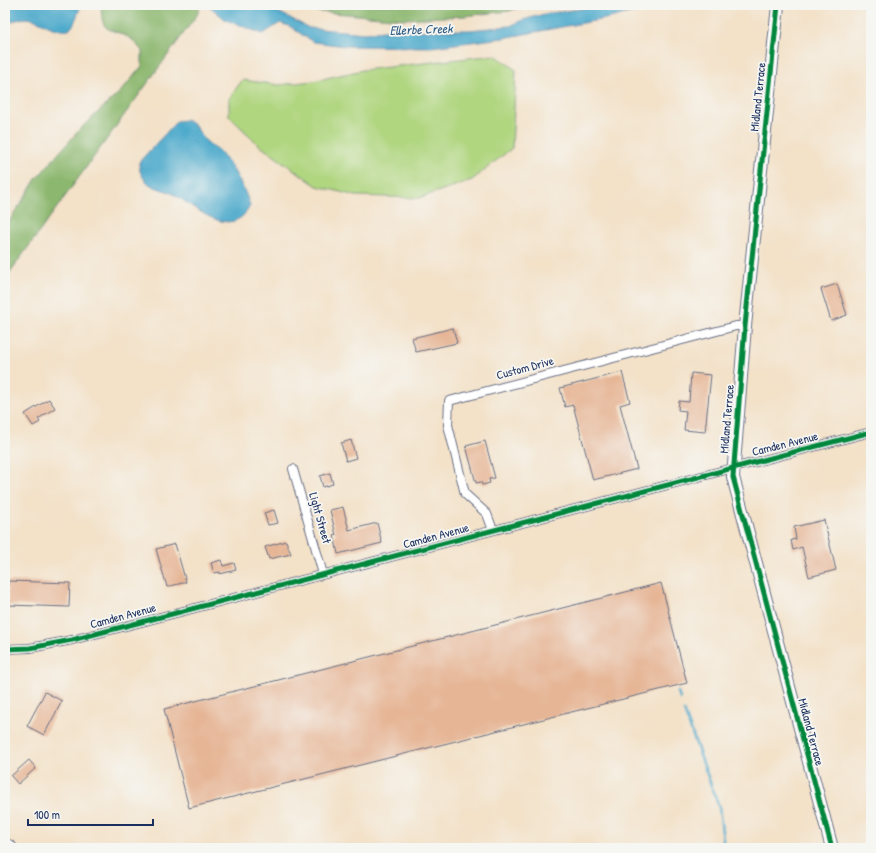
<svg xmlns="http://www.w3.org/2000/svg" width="876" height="853" font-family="'Patrick Hand',sans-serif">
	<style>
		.green { fill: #b0d680; stroke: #66826f }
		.forest { fill: #8cb76e; stroke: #547366 }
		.water { fill: #4ca9cb; stroke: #346c94 }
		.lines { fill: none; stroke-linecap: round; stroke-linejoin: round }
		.stream { stroke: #4ca9cb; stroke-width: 2.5 }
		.building { fill: #e6b595 }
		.street-casing { stroke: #676d83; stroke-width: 10 }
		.secondary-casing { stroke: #676d83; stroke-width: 14 }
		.highway-casing { stroke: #676d83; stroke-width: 17 }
		.street { stroke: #fff; stroke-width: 8 }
		.secondary { stroke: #fff; stroke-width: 12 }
		.highway { stroke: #fff; stroke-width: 15 }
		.cycleway-casing { stroke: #f6f6f2; stroke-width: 8 }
		.cycleway { stroke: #00873e; stroke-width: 5 }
		.labels { text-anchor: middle; stroke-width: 3.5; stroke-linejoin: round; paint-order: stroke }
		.street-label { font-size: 12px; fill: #1b2f5e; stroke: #f6f6f2 }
		.water-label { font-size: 13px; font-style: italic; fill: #2c5a84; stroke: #f6f6f2 }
	</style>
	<rect width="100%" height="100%" fill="#f6f6f2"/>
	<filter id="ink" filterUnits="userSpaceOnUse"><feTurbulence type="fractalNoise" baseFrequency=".025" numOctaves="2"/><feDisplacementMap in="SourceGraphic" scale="8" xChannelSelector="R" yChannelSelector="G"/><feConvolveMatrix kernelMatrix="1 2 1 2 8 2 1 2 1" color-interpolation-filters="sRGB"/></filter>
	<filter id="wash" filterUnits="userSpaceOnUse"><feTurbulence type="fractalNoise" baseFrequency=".012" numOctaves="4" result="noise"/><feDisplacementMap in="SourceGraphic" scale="16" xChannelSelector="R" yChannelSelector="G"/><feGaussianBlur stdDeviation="0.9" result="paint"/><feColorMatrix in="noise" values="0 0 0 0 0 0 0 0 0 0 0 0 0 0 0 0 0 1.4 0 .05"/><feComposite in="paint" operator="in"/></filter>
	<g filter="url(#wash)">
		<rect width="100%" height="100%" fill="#f3e1c8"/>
		<path class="green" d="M495 55 516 70 512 148 472 180 419 198 356 196 317 186 260 146 229 116V99L242 80 279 85 313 81 363 70Z"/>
		<path class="forest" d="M101 5H201L197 15 5 279V228L36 179 81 128 121 91 142 66V51C138 46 134 40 128 37 106 26 102 34 101 5Z
			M288 5H572L557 7 523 6 509 11 465 16 404 19 299 10Z"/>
		<path class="water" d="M5 5H81L74 24 69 30C43 33 35 5 5 26Z
			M208 5 267 6 309 28 365 33 383 31 470 30 510 26 523 20 544 14 608 5H660L610 18 503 38 431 47 346 46 313 42 289 26 280 23 263 34 226 20Z
			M185 120C198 123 197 132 206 141 210 145 216 148 220 152 231 163 247 192 250 206 231 242 196 207 173 194 166 190 153 188 148 183 141 176 139 171 139 162L177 121Z"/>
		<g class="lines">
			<path class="stream" d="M678 692 680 699
				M684 711 719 807 724 848"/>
		</g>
		<g id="blocks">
			<path class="building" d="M837 284 847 315 831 321 821 289Z
				M453 328 457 343 416 352 412 338Z
				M622 372 630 402 620 405 637 469 593 480 573 405 565 407 560 388Z
				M691 373 711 375 705 432 684 430 686 411 678 410 679 401 689 402Z
				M49 399 55 408 38 419 40 422 33 426 25 414Z
				M351 440 356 458 346 461 341 443Z
				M485 441 495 478 489 479 490 483 482 485 481 482 476 483 466 446Z
				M330 473 333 484 323 487 320 476Z
				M343 507 349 530 377 523 382 543 338 554 334 535H336L330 510Z
				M274 510 278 523 268 525 264 513Z
				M824 520 836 570 809 577 802 547 793 550 791 540 796 539 794 527Z
				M286 541 291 554 269 559 265 547Z
				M175 544 186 582 167 587 156 549Z
				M221 560 223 566 234 563 236 570 220 574V572L214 573 211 563Z
				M8 581 70 583 69 607 8 605Z
				M661 583 687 683 189 808 164 709Z
				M45 692 62 701 44 735 27 726Z
				M29 760 36 768 18 784 11 776Z"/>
		</g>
	</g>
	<g filter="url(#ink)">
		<use href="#blocks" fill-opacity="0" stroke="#676d83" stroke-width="1"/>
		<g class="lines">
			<defs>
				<path id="street" d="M293 469 323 574
					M493 530 487 514 465 494 448 425 449 401 736 326H745
					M5 649 30 648 72 640 871 432"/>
				<path id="secondary" d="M778 5 745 326 733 477 832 848"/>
				<path id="highway" d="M5 846 9 848"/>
			</defs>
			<use href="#street" class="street-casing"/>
			<use href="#secondary" class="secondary-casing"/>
			<use href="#highway" class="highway-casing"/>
			<use href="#street" class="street"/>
			<use href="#secondary" class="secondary"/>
			<use href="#highway" class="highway"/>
			<defs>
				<path id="cycleway" d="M778 5 745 326 733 477 832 848
					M5 649 30 648 72 640 871 432"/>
			</defs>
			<use href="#cycleway" class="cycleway-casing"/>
			<use href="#cycleway" class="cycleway"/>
		</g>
	</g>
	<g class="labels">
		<g class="street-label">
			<text transform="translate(758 97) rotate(-84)" y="4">Midland Terrace</text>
			<text transform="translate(525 368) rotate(-15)" y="4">Custom Drive</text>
			<text transform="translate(727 419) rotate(-85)" y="4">Midland Terrace</text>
			<text transform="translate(785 444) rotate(-14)" y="4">Camden Avenue</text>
			<text transform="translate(320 518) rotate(74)" y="4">Light Street</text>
			<text transform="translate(436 536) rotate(-15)" y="4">Camden Avenue</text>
			<text transform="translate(123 616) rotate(-15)" y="4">Camden Avenue</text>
			<text transform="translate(811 732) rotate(75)" y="4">Midland Terrace</text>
		</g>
		<g class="water-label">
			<text transform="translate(421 29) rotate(-2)" y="5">Ellerbe Creek</text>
		</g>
	</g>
	<rect width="876" height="853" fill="none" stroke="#f6f6f2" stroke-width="20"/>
	<path d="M28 819v6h125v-6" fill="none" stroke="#1b2f5e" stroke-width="2"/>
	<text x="34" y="819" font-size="12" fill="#1b2f5e" stroke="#f6f6f2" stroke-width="3" paint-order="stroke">100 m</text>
</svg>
